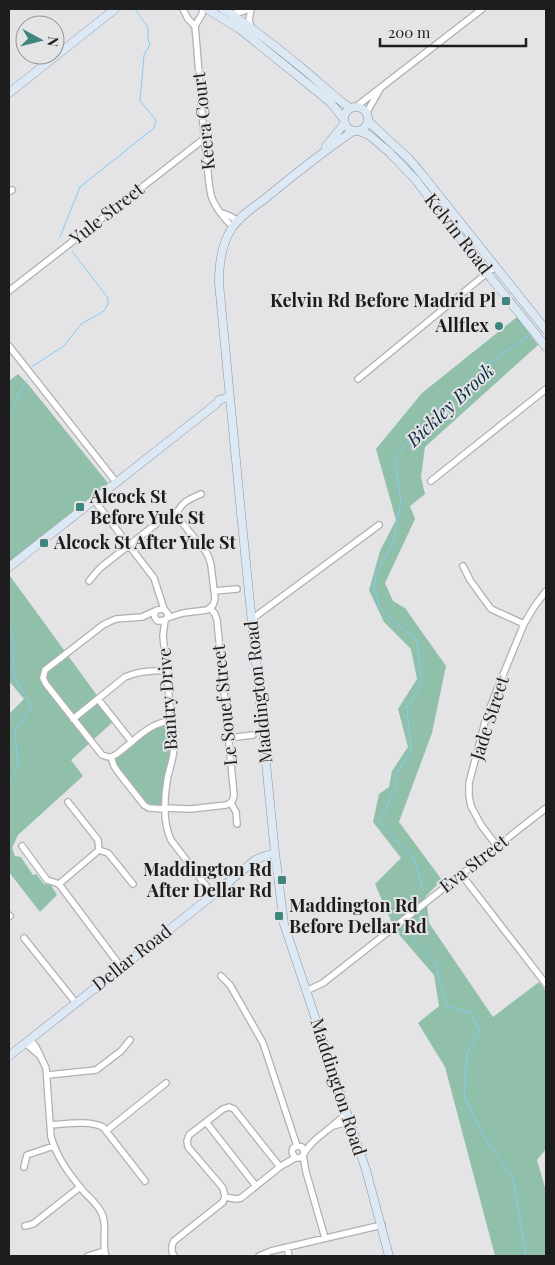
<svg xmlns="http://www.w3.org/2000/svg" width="555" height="1265" font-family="'Playfair Display',serif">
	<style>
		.green { fill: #90c0a9 }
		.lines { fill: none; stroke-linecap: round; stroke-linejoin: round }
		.stream { stroke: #83cbf9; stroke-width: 1 }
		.minor-casing { stroke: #b0b0b2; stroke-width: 8 }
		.major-casing { stroke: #8a97a4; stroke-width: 9 }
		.minor { stroke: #fff; stroke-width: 5.5 }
		.major { stroke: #dce8f4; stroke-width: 8 }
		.poi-dot { fill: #3e857e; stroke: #e4e4e6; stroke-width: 2 }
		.labels { text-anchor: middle; stroke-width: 4; stroke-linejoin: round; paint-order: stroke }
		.street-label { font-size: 18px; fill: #1d1d1e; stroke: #e4e4e6 }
		.poi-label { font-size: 18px; font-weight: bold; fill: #1d1d1e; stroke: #e4e4e6; text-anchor: end }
		.water-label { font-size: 19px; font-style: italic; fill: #0d2e40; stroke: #e4e4e6 }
	</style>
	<rect width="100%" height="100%" fill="#e4e4e6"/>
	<path class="green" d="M517 317 538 345 425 447 421 477 425 494 410 506 415 519 385 583 393 601 405 608 446 666 432 733 399 822 442 880 426 896 429 923 493 1017 539 982 546 991V1149L537 1160 546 1191V1256H495L445 1067 418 1023 439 1006 434 975 395 930 375 884 401 858 373 822 379 794 389 787 392 771 408 747 398 709 417 679 411 649 384 622 369 590 380 551 396 520 376 449 422 393Z
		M18 374 27 383 108 483 9 562V381Z
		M10 576 115 720 71 760 83 776 18 835 12 848 15 856 21 857 33 875 36 874 44 884 51 885 57 895 40 912 9 872V714L24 699 9 681V577Z
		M171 721 173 737 165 809 149 808 113 764 111 757 145 732Z"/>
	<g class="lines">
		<path class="stream" d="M60 237 80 187 154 128 156 120 140 101 144 55 150 45 148 39V27L135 9
			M33 366 64 346 81 324 104 311 108 304V298L72 251
			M9 412C18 404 19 390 27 380
			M9 621 13 640 14 677 32 707 15 730 18 768 9 780
			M423 890 414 858 379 822 396 787V775L411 750 407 707 422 683 417 640 390 618 379 607 374 588 376 574 393 543 401 502 395 459 408 441 461 389 490 363 531 334
			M421 913 413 939 435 961 446 1006 471 1013 480 1031 467 1053 464 1095 482 1134 513 1178 526 1256"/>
		<defs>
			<path id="minor" d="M183 9 188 19 195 26
				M203 9 202 14 195 26C199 68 201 111 206 153 208 167 208 182 211 195 214 206 225 220 233 227
				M251 9 249 20 251 27
				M232 14 244 11 249 9
				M357 106 482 9
				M367 112 380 89
				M9 192 12 190
				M222 213 230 216 238 221
				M9 291 205 138
				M9 346 116 482
				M358 379 487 273 495 267
				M431 481 546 389
				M94 500 154 578 164 609
				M175 516C182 502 187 500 201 494
				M463 566 470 580 491 609 524 624
				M89 581 100 568 165 517C171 514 175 515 179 519L206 552 209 558 211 565 215 599 213 605 207 610 183 613 167 618
				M214 591 237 589
				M155 611 142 617 116 619 109 622 103 625 45 670 43 678 46 684 102 755C105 756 106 757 110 757 115 757 119 752 123 749 138 737 152 722 171 721
				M252 619 379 525
				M165 620 158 621C154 618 153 614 157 610L164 609 168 614 167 618 165 620 163 636 174 746C174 758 169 769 167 781 164 800 163 823 171 840L213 895
				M98 699 132 742
				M73 719 125 677C138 671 152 671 166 670
				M229 738 253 735
				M111 757 114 766 118 772 144 805 149 808 165 809
				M68 802 98 840 99 850 59 884 121 967
				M231 803 236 812 237 824
				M165 808 191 809 226 805C232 803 233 801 234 795L217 620 215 614 210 608
				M22 846 47 880 59 884
				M497 846 481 825 471 806 469 796V783L486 718 498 687 524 624 534 607 546 591
				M99 850 108 853 133 884
				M461 874 546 984
				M9 915 10 916
				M24 938 76 1003
				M221 976 230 985 263 1043 297 1146
				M306 991 323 983 546 808
				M30 1039 36 1047 46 1068 51 1137C58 1160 70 1175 85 1193 91 1199 99 1206 102 1214 108 1227 101 1243 106 1256
				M25 1043 39 1055
				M48 1075 96 1070 121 1051 130 1040
				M206 1122 256 1186
				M50 1125C65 1124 89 1120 103 1127L145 1181
				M333 1126 350 1121
				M106 1131 166 1083
				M304 1151 302 1147 297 1146 293 1148 292 1152 295 1158H298L302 1157C308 1144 320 1136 331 1127 337 1122 341 1118 347 1114
				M303 1155 306 1172 325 1238
				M24 1167 27 1155 54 1146
				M225 1197 236 1199 241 1198 281 1166 295 1158
				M25 1226 33 1224 80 1187
				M287 1247 289 1256
				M88 1256 104 1251
				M174 1256C171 1251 171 1246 174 1241L223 1202 225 1197 223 1188 188 1147 187 1141 189 1135 223 1109 229 1107 234 1109 280 1167
				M259 1256 271 1251 382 1225"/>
			<path id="major" d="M207 9 241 30 330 102 339 113 344 120
				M223 9C251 26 276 47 302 68 318 81 333 96 350 108
				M9 93 115 9
				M344 119a12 12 0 1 1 24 0a12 12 0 1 1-24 0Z
				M368 121 409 159 421 173 546 330
				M353 131C323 152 295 174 267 197 256 206 240 215 232 228 221 244 219 264 219 283L241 513 275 853 284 924 366 1170 389 1256
				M359 131 369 135 389 152 415 179 487 273 546 347
				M326 146 345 123
				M9 567 216 404 219 400 229 397
				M9 1056 213 895 255 860 262 857 275 853"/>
		</defs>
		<use href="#minor" class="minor-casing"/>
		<use href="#major" class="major-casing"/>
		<use href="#minor" class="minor"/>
		<use href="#major" class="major"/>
	</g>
	<g class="poi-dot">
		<rect x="501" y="296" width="10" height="10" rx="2.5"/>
		<circle cx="499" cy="326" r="5"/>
		<rect x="75" y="502" width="10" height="10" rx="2.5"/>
		<rect x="39" y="538" width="10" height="10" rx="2.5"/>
		<rect x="277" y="875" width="10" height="10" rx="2.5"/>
		<rect x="274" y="911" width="10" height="10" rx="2.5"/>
	</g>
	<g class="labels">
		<g class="street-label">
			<text transform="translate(204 121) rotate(-96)" y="6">Keera Court</text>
			<text transform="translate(107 214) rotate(-38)" y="6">Yule Street</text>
			<text transform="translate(458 234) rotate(52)" y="6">Kelvin Road</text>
			<text transform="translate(259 692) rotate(-96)" y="6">Maddington Road</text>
			<text transform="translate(168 699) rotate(-94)" y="6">Bantry Drive</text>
			<text transform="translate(225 705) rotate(-96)" y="6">Le Souef Street</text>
			<text transform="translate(490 718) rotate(-72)" y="6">Jade Street</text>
			<text transform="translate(474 864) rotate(-38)" y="6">Eva Street</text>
			<text transform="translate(132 958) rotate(-38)" y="6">Dellar Road</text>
			<text transform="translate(338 1087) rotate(72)" y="6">Maddington Road</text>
		</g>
		<g class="poi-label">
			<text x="496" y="307">Kelvin Rd Before Madrid Pl</text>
			<text x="489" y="332">Allflex</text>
			<text x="90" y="503" text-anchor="start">Alcock St<tspan x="90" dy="21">Before Yule St</tspan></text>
			<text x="54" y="549" text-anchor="start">Alcock St After Yule St</text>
			<text x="272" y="876">Maddington Rd<tspan x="272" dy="21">After Dellar Rd</tspan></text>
			<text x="289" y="912" text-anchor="start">Maddington Rd<tspan x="289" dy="21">Before Dellar Rd</tspan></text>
		</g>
		<g class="water-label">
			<text transform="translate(450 405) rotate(-43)" y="7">Bickley Brook</text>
		</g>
	</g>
	<rect width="555" height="1265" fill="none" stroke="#1d1d1e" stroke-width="20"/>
	<g transform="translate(40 40) rotate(97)"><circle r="24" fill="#e4e4e6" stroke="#949496"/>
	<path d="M0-4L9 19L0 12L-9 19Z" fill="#3e857e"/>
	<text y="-8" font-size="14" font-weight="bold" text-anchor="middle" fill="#1d1d1e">N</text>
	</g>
	<path d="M380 38v8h146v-8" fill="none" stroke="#1d1d1e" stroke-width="2.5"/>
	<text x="388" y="38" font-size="15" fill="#1d1d1e" stroke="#e4e4e6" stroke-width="4" paint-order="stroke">200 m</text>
</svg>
